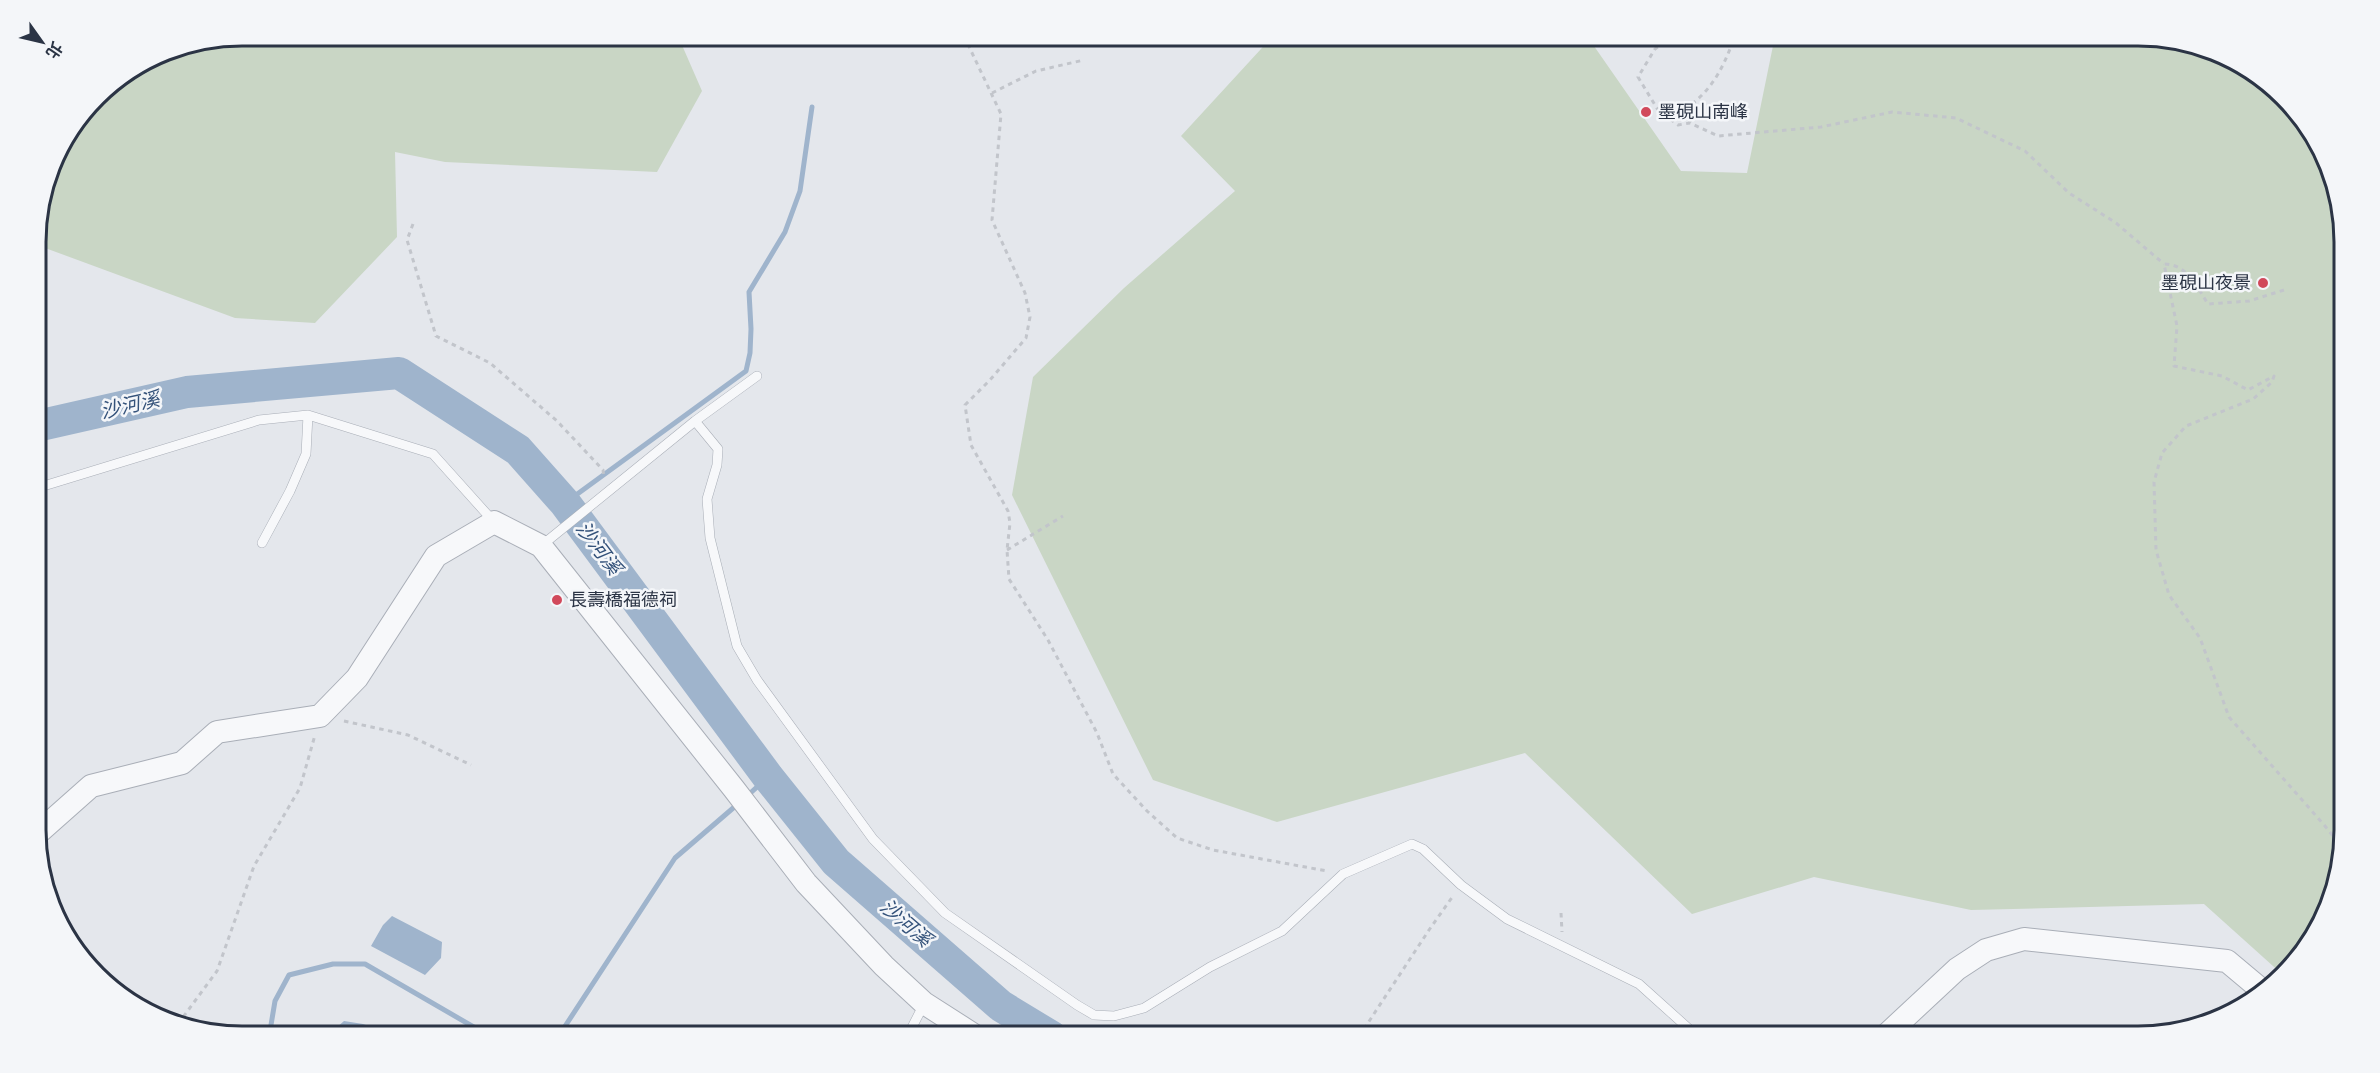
<svg xmlns="http://www.w3.org/2000/svg" width="2380" height="1073" font-family="Ubuntu,'Noto Sans TC',sans-serif">
	<style>
		.green { fill: #c9d6c5 }
		.water { fill: #9fb4cc }
		.lines { fill: none; stroke-linecap: round; stroke-linejoin: round }
		.stream { stroke: #9fb4cc; stroke-width: 5 }
		.river { stroke: #9fb4cc; stroke-width: 32 }
		.service-casing { stroke: #a9aeb7; stroke-width: 10 }
		.tertiary-casing { stroke: #a9aeb7; stroke-width: 24 }
		.path { stroke: #c2c5cb; stroke-width: 3; stroke-dasharray: 4.5 4.5; stroke-linecap: butt }
		.service { stroke: #f7f8fa; stroke-width: 9 }
		.tertiary { stroke: #f7f8fa; stroke-width: 22 }
		.poi-dot { fill: #d1495b; stroke: #f4f6f9; stroke-width: 2 }
		.labels { text-anchor: middle; stroke-width: 5; stroke-linejoin: round; paint-order: stroke }
		.poi-label { font-size: 18px; fill: #2b3445; stroke: #f4f6f9; text-anchor: start }
		.water-label { font-size: 20px; font-style: italic; fill: #34527a; stroke: #f4f6f9 }
		.rim { fill: none; stroke: #2b3445; stroke-width: 3 }
	</style>
	<rect width="100%" height="100%" fill="#e4e7ec"/>
	<path class="green" d="M243 36H678L702 91 657 172 445 162 395 152 397 237 315 323 235 318 37 245 36 229 57 151 106 87 164 52Z
		M1273 36H1587L1681 171 1747 173 1775 36H2138L2217 52 2302 117 2342 216 2344 831 2328 910 2293 966 2283 975 2204 904 1971 910 1814 877 1692 914 1525 753 1277 822 1153 780 1012 495 1033 377 1124 288 1235 191 1181 136Z"/>
	<path class="water" d="M392 916 442 942 441 958 425 975 371 946 383 925Z
		M344 1021 363 1024 401 1037H336L335 1029Z"/>
	<g class="lines">
		<path class="stream" d="M565 503 746 371 750 353 751 329 749 292 785 232 800 191 812 107
			M746 797 768 777
			M269 1037 275 1001 289 975 333 964H365L491 1037
			M558 1037 675 858 739 803"/>
		<path class="river" d="M37 426 187 392 399 373 518 450 565 503 768 777 836 862 1001 1006 1052 1037"/>
		<defs>
			<path id="service" d="M695 421 718 449 717 465 707 499 710 538 737 646 757 680 873 839 945 913 1077 1005 1094 1015 1114 1016 1144 1008 1210 967 1282 931 1343 874 1412 844 1423 849 1461 885 1507 919 1639 984 1698 1037
				M37 488 259 420 308 415 433 454 494 522
				M262 543 290 491 306 454 308 415
				M541 546 695 421 757 376
				M907 1037 924 1004"/>
			<path id="tertiary" d="M38 833 91 786 182 763 217 732 320 716 357 678 436 556 494 522 541 546 734 789 806 883 884 966 924 1003 977 1037
				M1884 1037 1957 969 1986 950 2024 939 2227 961 2264 992"/>
		</defs>
		<use href="#service" class="service-casing"/>
		<use href="#tertiary" class="tertiary-casing"/>
		<path class="path" d="M884 36 896 40 911 36
			M964 36 1001 114 992 220 1025 293 1030 317 1026 338 990 380 965 405 971 445 1008 511 1010 523 1007 550 1009 579 1048 640 1097 733 1113 774 1147 811 1177 838 1213 850 1327 871
			M1672 36 1655 49 1638 77 1658 110 1678 125 1690 123 1718 136 1821 127 1892 112 1956 118 2025 151 2069 193 2116 223 2164 264
			M992 93 1036 71 1084 60
			M1690 122 1692 104C1715 86 1725 63 1735 36
			M413 224 407 240 436 336 490 363 557 421 603 470 604 478
			M2284 290 2249 301 2208 304C2197 287 2187 264 2164 264L2177 326 2174 366 2222 376 2248 390 2274 376 2272 382 2253 399 2186 426 2162 453 2154 482 2156 550 2169 595 2200 638 2229 717 2325 826 2341 846
			M1007 550 1063 516
			M344 721 408 735 471 765
			M1561 913 1562 932
			M178 1024 217 971 254 866 300 788 315 735
			M1364 1029 1429 930 1453 896"/>
		<use href="#service" class="service"/>
		<use href="#tertiary" class="tertiary"/>
	</g>
	<g class="poi-dot">
		<circle cx="1646" cy="112" r="6"/>
		<circle cx="2263" cy="283" r="6"/>
		<circle cx="557" cy="600" r="6"/>
	</g>
	<g class="labels">
		<g class="poi-label">
			<text x="1658" y="118">墨硯山南峰</text>
			<text x="2251" y="289" text-anchor="end">墨硯山夜景</text>
			<text x="569" y="606">長壽橋福德祠</text>
		</g>
		<g class="water-label">
			<text transform="translate(130 405) rotate(-13)" y="7">沙河溪</text>
			<text transform="translate(599 548) rotate(53)" y="7">沙河溪</text>
			<text transform="translate(906 923) rotate(41)" y="7">沙河溪</text>
		</g>
	</g>
	<path d="M0 0H2380V1073H0ZM242 46H2138A196 196 0 0 1 2334 242V830A196 196 0 0 1 2138 1026H242A196 196 0 0 1 46 830V242A196 196 0 0 1 242 46Z" fill="#f4f6f9" fill-rule="evenodd"/>
	<path class="rim" d="M242 46H2138A196 196 0 0 1 2334 242V830A196 196 0 0 1 2138 1026H242A196 196 0 0 1 46 830V242A196 196 0 0 1 242 46Z"/>
	<g transform="translate(42 42) rotate(124)" stroke="#f4f6f9" stroke-width="4.5" paint-order="stroke">
	<path d="M0-4.5L10 22L0 15L-10 22Z" fill="#2b3445"/>
	<text y="-9" font-size="16" font-weight="bold" text-anchor="middle" fill="#2b3445">北</text>
	</g>
</svg>
